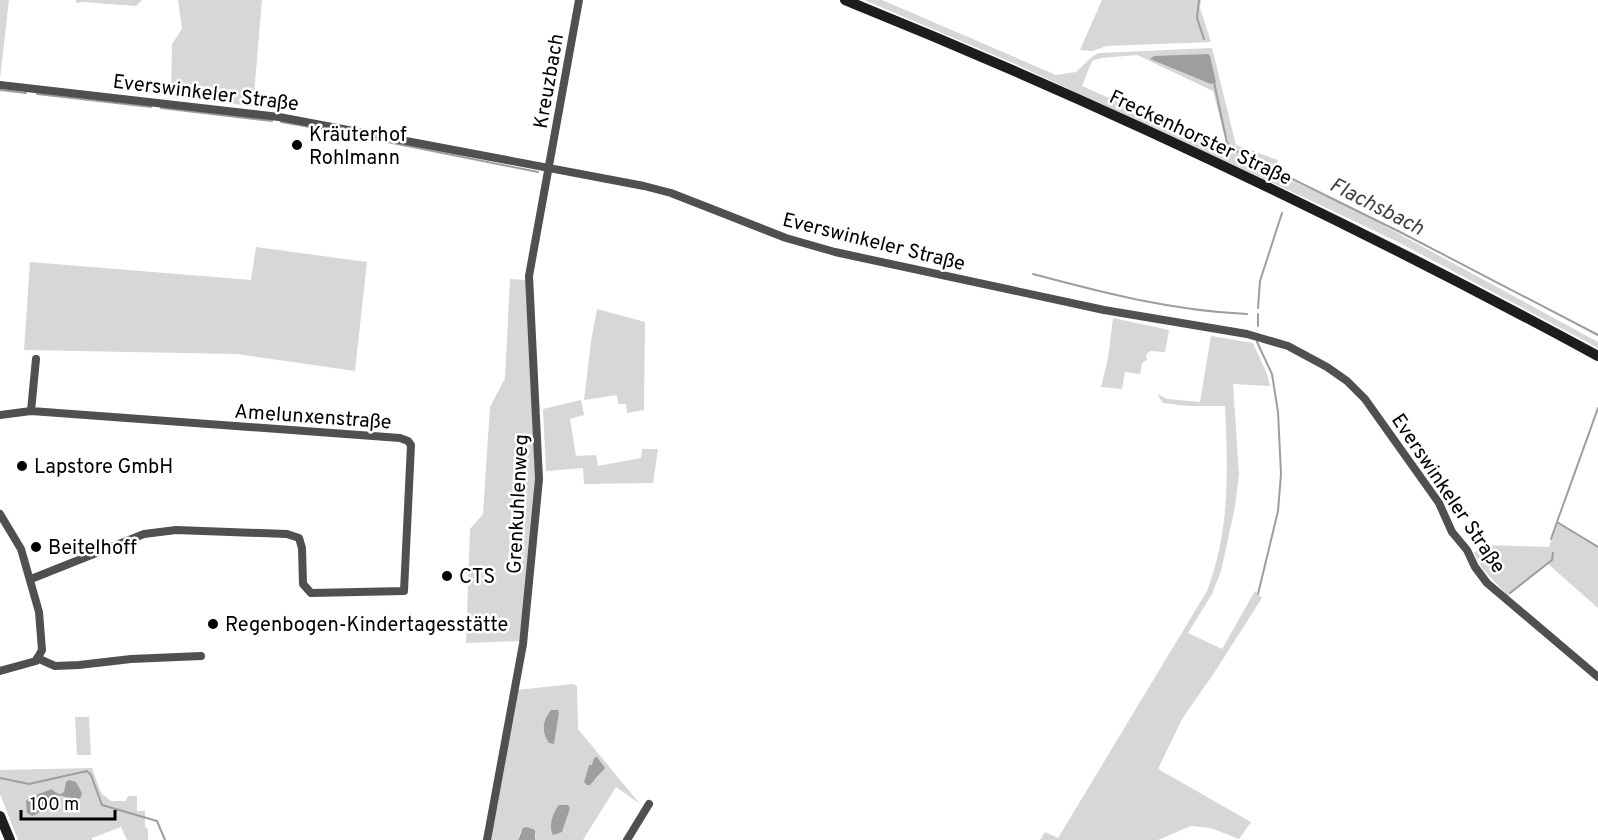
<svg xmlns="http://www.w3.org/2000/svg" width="1598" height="840" font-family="Overpass,sans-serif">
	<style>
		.green { fill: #d7d7d7; fill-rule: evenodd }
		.water { fill: #9e9e9e }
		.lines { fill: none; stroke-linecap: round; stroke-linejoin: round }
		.stream { stroke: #9e9e9e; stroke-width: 2 }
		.street { stroke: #505050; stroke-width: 8 }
		.secondary { stroke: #1d1d1d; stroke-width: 10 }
		.poi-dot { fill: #000; stroke: #fff; stroke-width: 2 }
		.labels { text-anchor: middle; stroke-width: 5; stroke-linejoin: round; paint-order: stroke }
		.street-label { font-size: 20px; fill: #000; stroke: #fff }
		.poi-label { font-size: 20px; fill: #000; stroke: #fff; text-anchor: start }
		.water-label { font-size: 21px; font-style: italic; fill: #3f3f3f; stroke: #fff }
	</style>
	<rect width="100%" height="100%" fill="#fff"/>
	<path class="green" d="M0 0H9L0 79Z
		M76 0H142L136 6 83 2 76 3Z
		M178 0H262L253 106 171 97 172 44 182 29Z
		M864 0H882L1056 75 1076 72 1093 56 1099 53 1212 48 1236 145 1278 160 1275 173 1346 205 1598 342V348L1398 242 1316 203 1013 63ZM1137 55 1213 91 1223 131 1228 140 1222 148 1082 86 1092 61 1101 58Z
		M1102 0H1201L1200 8 1211 42 1107 46 1092 51 1080 50Z
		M256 247 367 262 355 371 236 354 24 350 30 262 251 280Z
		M510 279 528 280 535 478 530 558 519 641 466 643 470 529 483 514 490 407 505 378Z
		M597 309 645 322 644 410 627 413 626 404H618L617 395 584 400 591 341Z
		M1113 318 1169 330 1165 352 1150 351 1146 355 1147 360 1142 363 1140 374 1125 372 1122 389 1101 387 1108 358Z
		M1211 336 1253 343 1267 374 1270 386 1233 384 1239 474 1235 507 1221 571 1212 594 1188 633 1222 649 1255 591 1262 598 1214 673 1182 719 1158 769 1251 822 1239 839 1211 828 1191 826 1158 840H1040L1045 832 1058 838 1207 591C1230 532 1228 469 1225 406H1188L1163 403 1157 394 1167 399 1200 402Z
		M581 400 584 415 570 419 576 456 596 455 598 466 641 458 642 449H658L653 483 584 484 583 468 546 471 543 409Z
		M1557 523 1598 546V608L1548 564 1508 596 1482 568 1474 553 1484 545 1549 547Z
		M573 684 577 686 578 729 640 804 616 787 583 840H534L536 836 526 827 520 833 518 840H489L517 690ZM548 713H559L554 744 549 743C541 731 543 725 548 713ZM589 765H592L599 776 595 780 584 782Z
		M75 717H89L91 755H77Z
		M92 768 101 793 111 801H126L128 796H137V811H145V827L148 829V840H127L121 827 92 838V840H18L0 794V770Z"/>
	<path class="water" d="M1208 54 1210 56 1216 82 1211 84 1150 59 1154 56Z
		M551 710H558L559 713 554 744 549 743C541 732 542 721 551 710Z
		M597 757 605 768 590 785H587L584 782 589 765H592L594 758Z
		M69 780 76 782 82 793 81 797 77 800H70C50 785 48 812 32 816L27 813 26 801 30 797 52 789C56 793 60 796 64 792L66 782Z
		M568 805 570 808 562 832 553 835C548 827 553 812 559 805Z
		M527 827 535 830V840H518L523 828Z"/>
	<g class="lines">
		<path class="stream" d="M1199 0 1197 18 1204 39
			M1214 82 1227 143 1236 151 1402 233 1598 335
			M0 90 26 93
			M37 94 151 107
			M161 108 272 121
			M281 122 310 127
			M322 129 538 172
			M1033 274C1104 293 1174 311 1247 314
			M1258 308 1260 281 1282 213
			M1258 314V326
			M1257 342 1272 374 1278 412 1281 474 1278 511 1258 594
			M1598 408 1557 522 1598 547
			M1551 539 1557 522
			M1510 593 1552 560 1553 553
			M0 778 29 784 87 771 91 775 102 805 157 821 165 840"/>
		<path class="street" d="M0 85 279 117 644 186 671 193 786 238 835 252 1104 310 1247 334 1288 346 1327 367 1347 381 1365 399 1439 503 1452 532 1467 550 1475 567 1487 583 1598 677
			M31 411 36 359
			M0 415 31 411 400 438 408 441 411 445 404 591 311 593 303 584 302 548 299 538 287 534 176 530 144 534 31 579
			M0 514 21 549 39 612 42 650 36 661 0 671
			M37 658 55 666 79 665 131 659 201 656
			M487 840 523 644 539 479 529 276 579 0
			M627 840 649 804"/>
		<path class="secondary" d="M845 0C1103 104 1354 224 1598 356
			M0 816 10 840"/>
	</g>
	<g class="poi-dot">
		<circle cx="297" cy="145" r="6"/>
		<circle cx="22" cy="466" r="6"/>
		<circle cx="36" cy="547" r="6"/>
		<circle cx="447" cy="576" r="6"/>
		<circle cx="213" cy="624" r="6"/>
	</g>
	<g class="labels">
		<g class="street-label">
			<text transform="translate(548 81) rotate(-80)" y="7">Kreuzbach</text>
			<text transform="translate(206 92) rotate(7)" y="7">Everswinkeler Straße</text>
			<text transform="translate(1201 137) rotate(25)" y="7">Freckenhorster Straße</text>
			<text transform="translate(874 241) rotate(14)" y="7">Everswinkeler Straße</text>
			<text transform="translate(313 416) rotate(4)" y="7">Amelunxenstraße</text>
			<text transform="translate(1449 493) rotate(56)" y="7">Everswinkeler Straße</text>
			<text transform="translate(517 504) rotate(-87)" y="7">Grenkuhlenweg</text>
		</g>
		<g class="poi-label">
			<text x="309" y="141">Kräuterhof<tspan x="309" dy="23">Rohlmann</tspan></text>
			<text x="34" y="473">Lapstore GmbH</text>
			<text x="48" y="554">Beitelhoff</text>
			<text x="459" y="583">CTS</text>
			<text x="225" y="631">Regenbogen-Kindertagesstätte</text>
		</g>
		<g class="water-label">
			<text transform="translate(1377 206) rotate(27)" y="7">Flachsbach</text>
		</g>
	</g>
	<path d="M21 810v9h94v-9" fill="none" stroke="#000000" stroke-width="3"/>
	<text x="30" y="810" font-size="18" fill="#000000" stroke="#ffffff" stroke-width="4.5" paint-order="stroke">100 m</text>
</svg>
